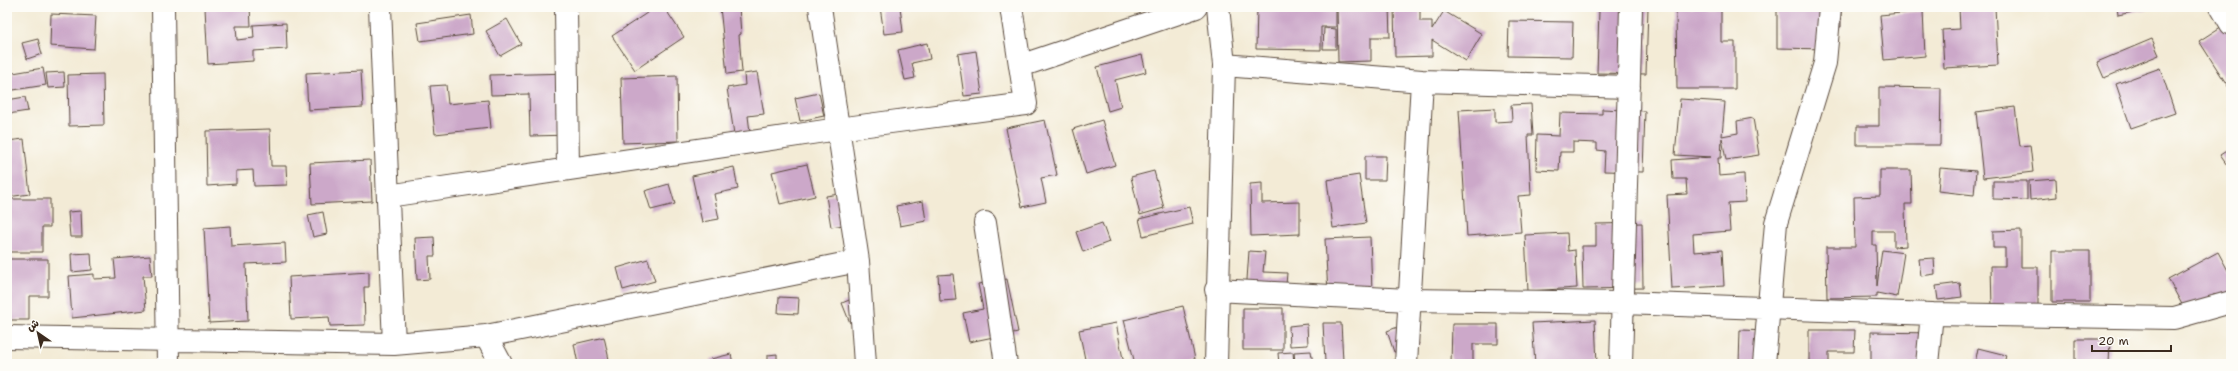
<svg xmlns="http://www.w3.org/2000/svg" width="2238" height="371" font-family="'Shantell Sans','Playpen Sans Arabic',sans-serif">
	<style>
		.building { fill: #cca8c9 }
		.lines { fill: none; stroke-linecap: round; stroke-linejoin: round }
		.minor-casing { stroke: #57473a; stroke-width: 24 }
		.tertiary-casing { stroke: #57473a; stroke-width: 24 }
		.minor { stroke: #fff; stroke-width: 22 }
		.tertiary { stroke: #fff; stroke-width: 22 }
	</style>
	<rect width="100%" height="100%" fill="#fdfcf7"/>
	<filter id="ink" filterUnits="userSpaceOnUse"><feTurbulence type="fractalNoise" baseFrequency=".025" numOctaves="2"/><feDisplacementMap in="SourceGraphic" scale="8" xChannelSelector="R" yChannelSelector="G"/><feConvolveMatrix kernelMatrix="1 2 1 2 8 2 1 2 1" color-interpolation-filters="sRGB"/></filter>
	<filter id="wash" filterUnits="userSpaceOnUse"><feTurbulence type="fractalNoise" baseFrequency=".012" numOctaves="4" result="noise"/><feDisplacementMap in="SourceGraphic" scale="16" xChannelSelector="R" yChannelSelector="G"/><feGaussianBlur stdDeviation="0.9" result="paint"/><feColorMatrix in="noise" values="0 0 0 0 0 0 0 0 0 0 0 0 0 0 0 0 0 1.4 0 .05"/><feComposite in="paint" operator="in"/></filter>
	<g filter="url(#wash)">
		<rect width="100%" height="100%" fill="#f3ebd6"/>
		<g id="blocks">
			<path class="building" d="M89 7H136V9H89Z
				M250 7 251 26H236L237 40 254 38 253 25 286 23 287 49 253 51V61L208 64 205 8Z
				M656 7H664L684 37 635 70 612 36Z
				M720 7H739L741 34 739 35 742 72 727 74Z
				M880 7H900L903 32 884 34Z
				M1257 7H1336V27H1321V50L1256 49Z
				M1337 7H1389L1390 37H1371V61L1338 62Z
				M1394 7H1420V21H1432V30L1444 11 1482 34 1466 61 1432 40V56L1395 57Z
				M1583 7H1648L1646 74 1597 73 1599 10 1583 9Z
				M1676 7H1721V42H1735V89H1677Z
				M1777 7H1841V27L1828 26 1827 49 1777 48Z
				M1995 7 1998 65 1944 68 1942 30 1960 29 1959 8Z
				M2117 7H2147V9L2118 15Z
				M1923 11 1925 56 1884 60 1880 15Z
				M51 14 96 16 94 49 50 46Z
				M471 15 473 34 420 41 417 23Z
				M507 19 521 44 500 56 486 31Z
				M1509 21 1573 22 1572 57 1508 56Z
				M2230 21 2231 22V91L2199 41Z
				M1324 28 1336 29V49H1323Z
				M38 39 42 54 27 59 22 43Z
				M2152 39 2159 55 2104 78 2097 62Z
				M927 43 930 59 912 63 915 78 905 80 898 50Z
				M976 51 982 94 964 96 958 54Z
				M1142 55 1146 72 1115 80 1121 107 1108 111 1097 67Z
				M43 68 46 85 7 91V74Z
				M2160 68 2175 113 2131 128 2116 84Z
				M361 70 363 107 308 110 306 73Z
				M64 72 65 87 48 88 46 73Z
				M757 72 764 114 748 116 750 132 734 134 727 88 745 85 744 74Z
				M572 73 573 135 530 136 529 94 491 95 490 75Z
				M103 74 104 125 69 126 68 75Z
				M677 76 678 141 623 143 621 78Z
				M446 85 448 104 488 100 491 128 435 134 430 86Z
				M1879 87 1941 88 1940 145H1857V126H1879Z
				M819 93 824 116 800 121 795 98Z
				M25 97 28 111 8 114 7 100Z
				M1680 99 1725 102 1722 136 1738 133 1737 121 1753 118 1759 155 1726 160 1722 138 1721 158H1718L1719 176 1744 174 1745 202 1728 203 1730 231 1693 234 1694 252 1722 250 1724 286 1672 289 1667 195 1687 194 1686 179H1673L1672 160 1711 157 1675 155Z
				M1531 104 1533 135H1528L1531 195 1518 196 1521 232 1467 236 1459 110 1495 108V122L1512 121 1511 105Z
				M2015 107 2020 146 2030 145 2033 172 1983 178 1976 112Z
				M1602 109 1645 111 1643 172 1604 171 1605 151 1597 150V143L1573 142V152H1560L1559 171 1536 170 1537 135 1559 136 1560 113 1602 114Z
				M1045 120 1057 175 1041 178 1046 202 1022 207 1006 128Z
				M1102 120 1115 165 1086 174 1073 129Z
				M270 129 271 166H286L287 185 254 186 253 170 236 171V184L207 186 206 131Z
				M24 139 30 194 7 197V141Z
				M2231 148V171L2220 155Z
				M1365 156H1386L1385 180H1365Z
				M370 160 372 201 312 204 310 163Z
				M807 164 815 196 780 204 772 172Z
				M734 167 738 189 714 194 719 219 702 222 692 176Z
				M1940 168 1976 171 1974 195 1938 191Z
				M1880 170H1911L1912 204H1905L1906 246 1894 247V231H1873V245H1876L1877 286 1882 250 1904 253 1897 297 1877 293V297L1827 298 1826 247H1855L1854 197 1880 196Z
				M1154 171 1164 208 1140 215 1131 177Z
				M1359 175 1366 223 1333 228 1327 180Z
				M2056 179 2057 197 2030 200 2029 181Z
				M1993 181H2027V200L1993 199Z
				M1262 183V203L1300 202V234L1251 236 1250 184Z
				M669 184 675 204 651 210 645 191Z
				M846 193 850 224 831 227 826 196Z
				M7 199H50V227H42V252H7Z
				M923 201 926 221 900 226 896 206Z
				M1189 207 1193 224 1143 236 1139 219Z
				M81 211 82 237H70L68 212Z
				M323 212 327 234 313 237 308 215Z
				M1102 223 1109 242 1083 252 1076 232Z
				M1642 223 1643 288 1583 289 1582 246H1596V224Z
				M230 226 231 246 285 243 286 262 246 264 248 321 209 323 204 228Z
				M2021 230V267H2038V307L1992 308 1991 266H2005V248H1993V231Z
				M1567 233 1568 251 1575 250 1577 288 1528 291 1525 235Z
				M434 237 435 256H429L430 279 417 280 415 238Z
				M1370 237 1372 291 1328 293 1325 239Z
				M1249 251 1265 252 1263 272 1287 273 1285 296 1246 294Z
				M2052 251H2090V302H2052Z
				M2218 252 2231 276V297L2190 319 2168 279Z
				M91 253 92 270 72 272 71 254Z
				M150 256 152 276H143L146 310 72 318 69 276 94 274V279L116 278 114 259Z
				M1934 258 1935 274 1921 276 1919 259Z
				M7 259H48V296H29V320H7Z
				M648 259 655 281 623 290 617 268Z
				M369 272V287H364L365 325 330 326 329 317 291 319 289 277Z
				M953 274 956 300 940 301 938 275Z
				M1007 279 1018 332 969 342 963 313 983 309 978 284Z
				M1960 283 1962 297 1938 300 1936 286Z
				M859 296 867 317 850 323 842 303Z
				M779 297 799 298 798 314 778 313Z
				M1183 306 1195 359 1174 364H1135L1124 320Z
				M1243 308H1283V350H1243Z
				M1595 320 1597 364H1535L1532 323Z
				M1411 322 1419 344 1394 352 1387 331Z
				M1116 323 1124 364H1086L1079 330Z
				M1323 323H1341L1343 361 1325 362Z
				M1307 324 1308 345 1290 346 1289 326Z
				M1452 324H1498V344H1473V364H1451Z
				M1740 330 1771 331 1770 364H1739Z
				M1809 330H1855L1854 352H1829V364H1809Z
				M1871 332 1933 333V364H1871Z
				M604 337 610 364H578L574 344Z
				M2075 339H2110L2109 364H2075Z
				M1978 348 2006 355 2004 364H1975Z
				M1311 351 1313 364H1295L1294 352Z
				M1293 352 1294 364H1279L1278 353Z
				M731 354 733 364H712L711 359Z
				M777 354V364H768V355Z"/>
		</g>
	</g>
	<g filter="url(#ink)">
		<use href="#blocks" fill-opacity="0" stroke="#57473a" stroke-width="1"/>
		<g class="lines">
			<defs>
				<path id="minor" d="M163 7 168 364
					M380 7 394 344
					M566 7 568 169
					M820 7 858 261 865 364
					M2221 7 2231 24
					M1224 65 1422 81 1629 87
					M1020 66 1196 7
					M388 196 838 129 1026 104 1011 7
					M985 223 1006 364
					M1216 290 1408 300 1622 303 1932 314 2174 318 2231 302
					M486 336 501 364
					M7 337 394 344 486 336 858 261
					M1406 364 1422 81
					M1621 364 1631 7
					M1764 364 1776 223 1825 63 1830 7
					M1927 364 1932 314"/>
				<path id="tertiary" d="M1216 364 1224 65 1218 7"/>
			</defs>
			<use href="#minor" class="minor-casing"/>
			<use href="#tertiary" class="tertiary-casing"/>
			<use href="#minor" class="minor"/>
			<use href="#tertiary" class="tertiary"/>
		</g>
	</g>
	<rect width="2238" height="371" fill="none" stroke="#fdfcf7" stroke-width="24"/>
	<g transform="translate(38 333) rotate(326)" stroke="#fdfcf7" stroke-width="3" paint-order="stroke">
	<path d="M0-3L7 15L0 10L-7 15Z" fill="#3b2a1e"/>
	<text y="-6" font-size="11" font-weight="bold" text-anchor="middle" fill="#3b2a1e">ش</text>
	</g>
	<path d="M2092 345v6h79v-6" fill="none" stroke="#3b2a1e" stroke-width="2"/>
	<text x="2098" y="345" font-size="12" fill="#3b2a1e" stroke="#fdfcf7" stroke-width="3" paint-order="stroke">20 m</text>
</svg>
